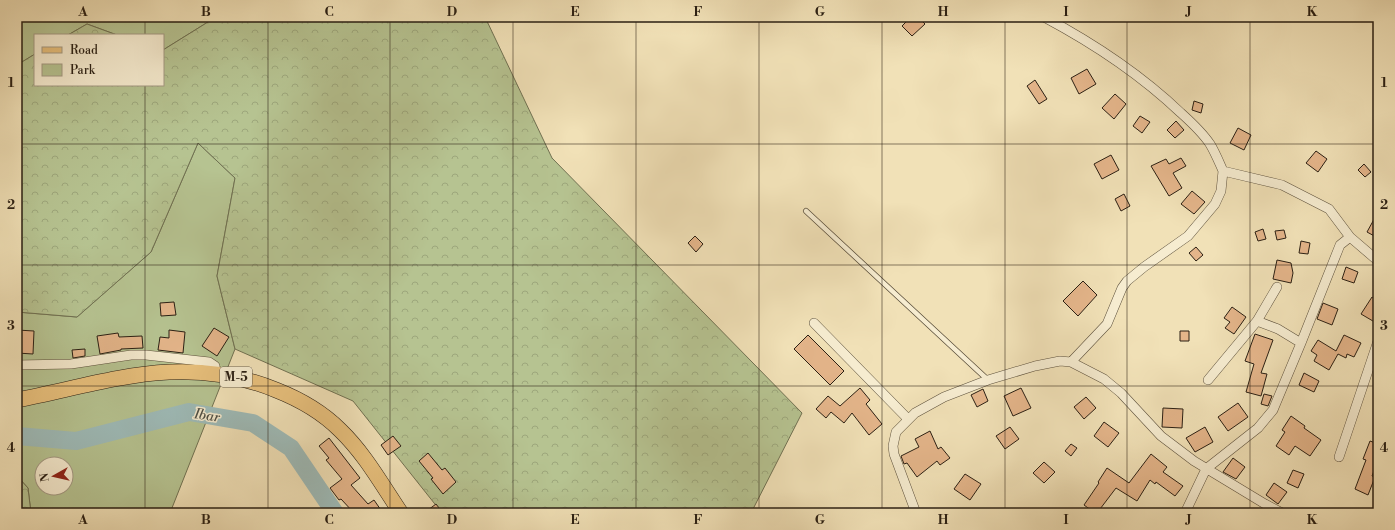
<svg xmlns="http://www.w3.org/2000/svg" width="1395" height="530" font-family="'Libre Bodoni',serif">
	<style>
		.green { fill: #b6c391; stroke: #707152; fill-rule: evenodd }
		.forest { fill: url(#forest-crowns); stroke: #707152 }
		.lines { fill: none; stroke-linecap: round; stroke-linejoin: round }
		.river { stroke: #9ebbb8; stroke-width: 18 }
		.building { fill: #e4b58a; stroke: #2a1f13 }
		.lane-casing { stroke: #5c503c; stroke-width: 6 }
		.street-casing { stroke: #5c503c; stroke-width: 10 }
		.primary-casing { stroke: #2a1f13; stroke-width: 16 }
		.lane { stroke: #f6ecd0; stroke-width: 4.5 }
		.street { stroke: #f6ecd0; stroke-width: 9 }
		.primary { stroke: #e8c07c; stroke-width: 15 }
		.grid { fill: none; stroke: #2a1f13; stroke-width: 1; stroke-opacity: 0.55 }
		.labels { text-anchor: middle; stroke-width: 3; stroke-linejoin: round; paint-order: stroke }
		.shield { fill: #f6ecd0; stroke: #675c4c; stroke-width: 1 }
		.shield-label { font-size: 12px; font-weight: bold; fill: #2a1f13 }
		.water-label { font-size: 14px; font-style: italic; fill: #4d4e45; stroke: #f6ecd0 }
		.neatline { fill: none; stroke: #2a1f13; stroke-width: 1.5 }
		.grid-label { font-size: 13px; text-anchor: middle; font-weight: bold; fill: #2a1f13 }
	</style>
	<defs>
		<pattern id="forest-crowns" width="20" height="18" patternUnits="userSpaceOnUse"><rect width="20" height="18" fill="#b6c391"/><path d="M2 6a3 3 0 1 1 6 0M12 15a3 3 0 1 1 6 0" fill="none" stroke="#9da77c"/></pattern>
	</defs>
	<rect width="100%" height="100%" fill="#f1e1b7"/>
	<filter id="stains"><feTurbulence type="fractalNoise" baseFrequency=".005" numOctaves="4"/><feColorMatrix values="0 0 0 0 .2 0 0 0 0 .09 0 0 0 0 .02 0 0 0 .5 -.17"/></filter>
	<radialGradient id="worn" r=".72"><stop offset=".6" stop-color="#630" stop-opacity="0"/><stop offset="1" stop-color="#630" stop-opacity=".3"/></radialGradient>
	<path class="green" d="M17 17H216L163 50V35H117L87 24 68 35H35V54L17 65Z
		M198 143 235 178 217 276 235 349 170 513H31L28 488 17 476V312L77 317 151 252ZM42 464H66V488H42Z"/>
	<path class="forest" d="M216 17H485L552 158 802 413 751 513H442L353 401 235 349 217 276 235 178 198 143 151 252 77 317 17 312V65L35 54V85H163V50Z
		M87 24 117 35H68Z
		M17 476 28 488 31 513H17Z"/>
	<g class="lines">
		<path class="river" d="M17 436 76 441 189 412 253 423 291 448 335 513"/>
	</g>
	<path class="building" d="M911 17H918L925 24 912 36 902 26Z
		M1087 69 1096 84 1079 94 1071 78Z
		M1035 80 1047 99 1039 104 1027 86Z
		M1115 94 1126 104 1114 119 1102 108Z
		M1194 101 1203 104 1201 113 1192 110Z
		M1140 116 1150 122 1142 133 1133 126Z
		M1176 121 1184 130 1175 138 1167 130Z
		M1238 128 1251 135 1244 150 1230 143Z
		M1316 151 1327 159 1318 172 1306 163Z
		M1111 155 1119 170 1102 179 1094 164Z
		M1181 158 1186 166 1173 173 1182 188 1169 196 1151 166 1166 159 1169 164Z
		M1364 164 1371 172 1365 177 1358 170Z
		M1192 191 1205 202 1194 214 1181 204Z
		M1124 194 1130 206 1121 211 1115 199Z
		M1378 212V238L1367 232Z
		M1263 229 1266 239 1258 241 1255 232Z
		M1284 230 1286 238 1277 240 1275 231Z
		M695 236 703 244 696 252 688 243Z
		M1301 241 1310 243 1308 254 1299 253Z
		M1196 247 1203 255 1196 261 1189 253Z
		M1277 260 1291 263 1293 273 1291 283 1273 279Z
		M1346 267 1358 272 1354 283 1342 279Z
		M1083 281 1097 295 1078 316 1063 301Z
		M1372 297 1378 301V324L1361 314Z
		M174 302 176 315 161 316 160 303Z
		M1323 303 1338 309 1332 325 1317 319Z
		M1232 307 1246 317 1234 334 1225 328 1230 322 1224 318Z
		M214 328 229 337 217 356 202 346Z
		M17 330 34 331 33 354 17 353Z
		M169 330 185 332 183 353 158 350 160 337 169 338Z
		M1180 331H1189V341H1180Z
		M118 333 119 337 142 336 143 348 121 349V350L100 354 97 336Z
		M1255 334 1273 340 1261 373 1267 374 1261 396 1246 392 1254 364 1245 361Z
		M808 335 844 371 830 385 794 349Z
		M1344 335 1361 343 1354 357 1347 354 1346 358 1338 354 1329 370 1314 361 1317 355 1311 351 1318 340 1336 351Z
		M85 349V356L73 358 72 350Z
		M1304 373 1319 381 1314 392 1299 385Z
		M860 388 870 400 866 404 882 424 869 435 852 413 844 423 831 412 826 418 816 409 828 396 840 406Z
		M1021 388 1031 408 1013 416 1004 396Z
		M983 389 988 401 977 407 971 395Z
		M1264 394 1272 396 1268 406 1261 404Z
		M1086 397 1096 408 1084 419 1074 407Z
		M1238 403 1248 417 1228 431 1218 417Z
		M1163 408 1183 409 1182 428 1162 427Z
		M1291 416 1305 426 1304 428 1321 440 1310 456 1295 446 1289 455 1276 446 1285 432 1282 430Z
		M1104 422 1119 433 1108 447 1094 436Z
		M1010 427 1019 439 1005 449 996 436Z
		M1205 427 1213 442 1195 452 1186 438Z
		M930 431 938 449 941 447 950 458 940 465 937 461 917 477 907 463 904 464 901 456 919 447 915 439Z
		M393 436 401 446 388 455 381 445Z
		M329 438 360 478 351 485 368 504 374 500 383 513H363L359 508 354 513 341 499 339 500 330 488 342 479 326 460 329 458 319 446Z
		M1370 441 1378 444V460L1372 476 1375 477 1368 495 1355 489 1366 460 1363 459Z
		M1071 444 1077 448 1071 456 1065 451Z
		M428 453 442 470 445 468 456 482 443 494 431 479 433 478 419 461Z
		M1151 454 1167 467 1163 472 1183 486 1175 496 1156 482 1155 484 1150 480 1137 501 1116 488 1097 513H1095L1084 505 1099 483 1098 482 1107 468 1129 483Z
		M1233 458 1245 467 1236 479 1223 472Z
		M1044 462 1055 472 1044 483 1033 473Z
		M1293 470 1304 474 1298 488 1287 483Z
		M965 474 981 484 970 500 954 489Z
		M1274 483 1287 492 1278 504 1266 495Z
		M436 504 443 513H424Z"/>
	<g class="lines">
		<defs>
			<path id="lane" d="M806 211 988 380"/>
			<path id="street" d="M1044 17C1093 43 1141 75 1181 113 1191 122 1202 132 1210 144 1215 152 1219 162 1223 171L1282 185 1329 209 1350 237 1378 261
				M1257 321 1278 329 1301 343
				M814 323 908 419
				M1071 362 1107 324 1122 288 1127 281 1144 267 1188 236 1215 204 1221 191 1223 171
				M17 365 71 364 131 355H146L209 362 215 366 216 373
				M1208 380 1257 321 1277 287
				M1339 457 1378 341
				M916 513 894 454 893 446 896 432 915 413 944 397 988 380 1035 366 1060 361 1071 362 1104 379 1121 393 1161 436 1194 461 1265 504 1282 513
				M1185 513 1206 469 1258 428 1273 410 1301 343 1340 245 1350 237"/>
			<path id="primary" d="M17 400C109 382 183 352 276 390 299 399 322 412 340 430 365 454 382 485 401 513"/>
		</defs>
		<use href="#lane" class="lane-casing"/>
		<use href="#street" class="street-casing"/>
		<use href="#primary" class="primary-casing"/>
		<use href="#lane" class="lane"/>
		<use href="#street" class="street"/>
		<use href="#primary" class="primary"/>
	</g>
	<path class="grid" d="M145 17V35M268 17V513M390 17V513M513 17V513M636 17V513M759 17V513M882 17V513M1005 17V513M1127 17V513M1250 17V513M145 85V513M17 144H1378M17 265H1378M17 386H1378"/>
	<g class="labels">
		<rect class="shield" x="220" y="367" width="32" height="20" rx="3"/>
		<g class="shield-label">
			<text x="236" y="381">M-5</text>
		</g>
		<g class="water-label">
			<text transform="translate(207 415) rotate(9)" y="5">Ibar</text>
		</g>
	</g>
	<rect width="1395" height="530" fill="none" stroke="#f1e1b7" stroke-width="44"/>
	<rect x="34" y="34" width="130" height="52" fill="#f6ecd0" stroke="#a49a84"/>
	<rect x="42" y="47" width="20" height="6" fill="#e8c07c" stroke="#a49a84"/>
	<text x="70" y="54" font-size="12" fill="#2a1f13">Road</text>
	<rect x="42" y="64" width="20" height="12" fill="#b6c391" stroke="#a49a84"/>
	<text x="70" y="74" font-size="12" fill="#2a1f13">Park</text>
	<g transform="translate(54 476) rotate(262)"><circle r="19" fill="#f6ecd0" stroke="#a49a84"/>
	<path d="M0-3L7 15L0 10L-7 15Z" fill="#8f2418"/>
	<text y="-6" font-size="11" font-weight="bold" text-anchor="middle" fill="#2a1f13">N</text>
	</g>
	<rect x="22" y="22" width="1351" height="486" class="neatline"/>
	<g class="grid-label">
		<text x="83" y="16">A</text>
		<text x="206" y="16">B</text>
		<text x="329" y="16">C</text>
		<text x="452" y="16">D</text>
		<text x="575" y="16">E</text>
		<text x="698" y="16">F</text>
		<text x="820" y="16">G</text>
		<text x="943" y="16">H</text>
		<text x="1066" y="16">I</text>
		<text x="1189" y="16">J</text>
		<text x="1312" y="16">K</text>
		<text x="11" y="87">1</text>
		<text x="1384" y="87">1</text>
		<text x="11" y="209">2</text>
		<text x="1384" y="209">2</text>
		<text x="11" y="330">3</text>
		<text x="1384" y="330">3</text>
		<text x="11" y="452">4</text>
		<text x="1384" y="452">4</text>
		<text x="83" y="524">A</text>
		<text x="206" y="524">B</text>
		<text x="329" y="524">C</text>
		<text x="452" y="524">D</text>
		<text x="575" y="524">E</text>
		<text x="698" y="524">F</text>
		<text x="820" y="524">G</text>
		<text x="943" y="524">H</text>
		<text x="1066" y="524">I</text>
		<text x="1189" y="524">J</text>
		<text x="1312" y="524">K</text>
	</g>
	<rect width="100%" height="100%" filter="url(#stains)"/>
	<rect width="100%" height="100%" fill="url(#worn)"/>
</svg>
